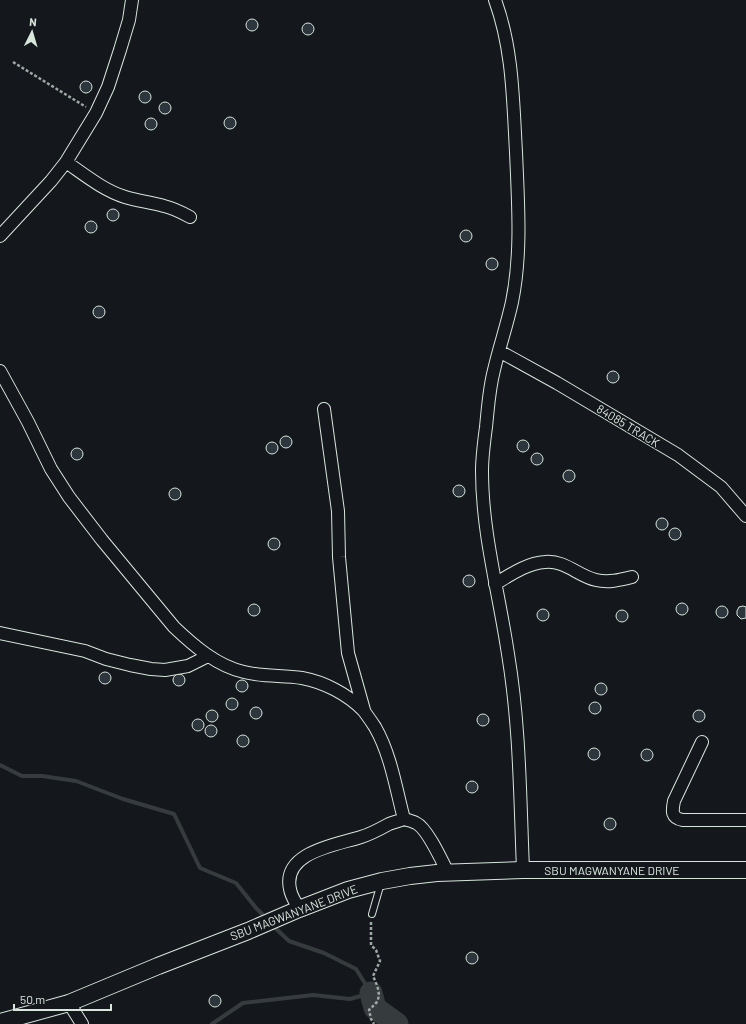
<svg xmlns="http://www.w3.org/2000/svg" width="746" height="1024" font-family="Barlow,sans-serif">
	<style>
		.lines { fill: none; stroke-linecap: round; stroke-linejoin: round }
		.stream { stroke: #363b3e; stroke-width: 4 }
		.river { stroke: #363b3e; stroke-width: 23 }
		.building { fill: #2c363c; stroke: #d8e6dc }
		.service-casing { stroke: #d8e6dc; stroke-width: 8 }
		.minor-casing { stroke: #d8e6dc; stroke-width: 14 }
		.secondary-casing { stroke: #d8e6dc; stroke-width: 18 }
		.path { stroke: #9da8a2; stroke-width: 2.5; stroke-dasharray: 3 2; stroke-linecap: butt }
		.service { stroke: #14181c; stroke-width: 6 }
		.minor { stroke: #14181c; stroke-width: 12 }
		.secondary { stroke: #14181c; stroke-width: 16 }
		.labels { text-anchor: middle; stroke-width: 3; stroke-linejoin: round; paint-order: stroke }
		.street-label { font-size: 12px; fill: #d8e6dc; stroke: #14181c }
	</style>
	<rect width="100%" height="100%" fill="#14181c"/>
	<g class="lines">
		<path class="stream" d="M0 765 22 776H42L76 781 123 799 174 814 200 868 236 883 256 908 266 918
			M212 1024 243 1003 313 995 350 999 371 993 356 969 324 953 289 941 272 925"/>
		<path class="river" d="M371 993 375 1008 397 1024"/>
	</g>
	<path class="building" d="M246 25a6 6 0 1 1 12 0a6 6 0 1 1-12 0Z
		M302 29a6 6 0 1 1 12 0a6 6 0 1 1-12 0Z
		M80 87a6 6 0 1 1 12 0a6 6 0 1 1-12 0Z
		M139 97a6 6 0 1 1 12 0a6 6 0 1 1-12 0Z
		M159 108a6 6 0 1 1 12 0a6 6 0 1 1-12 0Z
		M224 123a6 6 0 1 1 12 0a6 6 0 1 1-12 0Z
		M145 124a6 6 0 1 1 12 0a6 6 0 1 1-12 0Z
		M107 215a6 6 0 1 1 12 0a6 6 0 1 1-12 0Z
		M85 227a6 6 0 1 1 12 0a6 6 0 1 1-12 0Z
		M460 236a6 6 0 1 1 12 0a6 6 0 1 1-12 0Z
		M486 264a6 6 0 1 1 12 0a6 6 0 1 1-12 0Z
		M93 312a6 6 0 1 1 12 0a6 6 0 1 1-12 0Z
		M607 377a6 6 0 1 1 12 0a6 6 0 1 1-12 0Z
		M280 442a6 6 0 1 1 12 0a6 6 0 1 1-12 0Z
		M517 446a6 6 0 1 1 12 0a6 6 0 1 1-12 0Z
		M266 448a6 6 0 1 1 12 0a6 6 0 1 1-12 0Z
		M71 454a6 6 0 1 1 12 0a6 6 0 1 1-12 0Z
		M531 459a6 6 0 1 1 12 0a6 6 0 1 1-12 0Z
		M563 476a6 6 0 1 1 12 0a6 6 0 1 1-12 0Z
		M453 491a6 6 0 1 1 12 0a6 6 0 1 1-12 0Z
		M169 494a6 6 0 1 1 12 0a6 6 0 1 1-12 0Z
		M656 524a6 6 0 1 1 12 0a6 6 0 1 1-12 0Z
		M669 534a6 6 0 1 1 12 0a6 6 0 1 1-12 0Z
		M268 544a6 6 0 1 1 12 0a6 6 0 1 1-12 0Z
		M463 581a6 6 0 1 1 12 0a6 6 0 1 1-12 0Z
		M676 609a6 6 0 1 1 12 0a6 6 0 1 1-12 0Z
		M248 610a6 6 0 1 1 12 0a6 6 0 1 1-12 0Z
		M716 612a6 6 0 1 1 12 0a6 6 0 1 1-12 0Z
		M743 606 746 607V618L741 619 737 615V611L739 607Z
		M537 615a6 6 0 1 1 12 0a6 6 0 1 1-12 0Z
		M616 616a6 6 0 1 1 12 0a6 6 0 1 1-12 0Z
		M99 678a6 6 0 1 1 12 0a6 6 0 1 1-12 0Z
		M173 680a6 6 0 1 1 12 0a6 6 0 1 1-12 0Z
		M236 686a6 6 0 1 1 12 0a6 6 0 1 1-12 0Z
		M595 689a6 6 0 1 1 12 0a6 6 0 1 1-12 0Z
		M226 704a6 6 0 1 1 12 0a6 6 0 1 1-12 0Z
		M589 708a6 6 0 1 1 12 0a6 6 0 1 1-12 0Z
		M250 713a6 6 0 1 1 12 0a6 6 0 1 1-12 0Z
		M206 716a6 6 0 1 1 12 0a6 6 0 1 1-12 0Z
		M693 716a6 6 0 1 1 12 0a6 6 0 1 1-12 0Z
		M477 720a6 6 0 1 1 12 0a6 6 0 1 1-12 0Z
		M192 725a6 6 0 1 1 12 0a6 6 0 1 1-12 0Z
		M205 731a6 6 0 1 1 12 0a6 6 0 1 1-12 0Z
		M237 741a6 6 0 1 1 12 0a6 6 0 1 1-12 0Z
		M588 754a6 6 0 1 1 12 0a6 6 0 1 1-12 0Z
		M641 755a6 6 0 1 1 12 0a6 6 0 1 1-12 0Z
		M466 787a6 6 0 1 1 12 0a6 6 0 1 1-12 0Z
		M604 824a6 6 0 1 1 12 0a6 6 0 1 1-12 0Z
		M466 958a6 6 0 1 1 12 0a6 6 0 1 1-12 0Z
		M209 1001a6 6 0 1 1 12 0a6 6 0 1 1-12 0Z"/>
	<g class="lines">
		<defs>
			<path id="service" d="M372 914 381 883"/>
			<path id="minor" d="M495 0C513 49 513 101 516 152 518 202 522 253 512 302 507 325 499 348 494 370 489 389 488 408 486 427 484 442 482 457 482 471 482 533 499 593 508 654 520 726 520 798 523 870
				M66 162C85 175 103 190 125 197 137 201 151 202 164 206 173 208 181 212 190 217
				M0 236 51 181 66 162 96 113 108 87 120 50 129 20 132 0
				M499 351 557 383 678 455 721 487 746 516
				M0 371 28 422 51 469 69 497 102 540 174 627C194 646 217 666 244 672 263 677 283 675 302 678 324 682 347 694 363 710 367 715 371 721 375 727 391 755 396 789 404 819 408 820 412 821 416 823 427 828 442 861 448 873
				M324 409 338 511 339 557 348 653 364 710
				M495 584C510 575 527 563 545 562 565 560 578 576 596 580 608 583 620 580 632 577
				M0 633 66 647 85 651 106 659 130 665 151 669 165 670 188 666 208 656
				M702 742 674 801C672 811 671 818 683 820H746
				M299 909C296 903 291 896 290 889 282 852 336 845 361 837 371 834 380 829 389 824 394 822 399 821 404 819
				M69 1003 82 1024"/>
			<path id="secondary" d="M0 1022 69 1003 158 966 248 931 299 909 348 890 382 881 410 876 437 873 523 870H746"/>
		</defs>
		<use href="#service" class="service-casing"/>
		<use href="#minor" class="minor-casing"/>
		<use href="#secondary" class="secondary-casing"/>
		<path class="path" d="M13 62 86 107
			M371 922V945L376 950 380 961 373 976C377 985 382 995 376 1003 374 1006 371 1007 369 1010L371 1019 374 1024"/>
		<use href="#service" class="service"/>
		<use href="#minor" class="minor"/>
		<use href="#secondary" class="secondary"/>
	</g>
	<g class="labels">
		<g class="street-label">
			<text transform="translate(628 426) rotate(31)" y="4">84085 TRACK</text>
			<text x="612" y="875">SBU MAGWANYANE DRIVE</text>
			<text transform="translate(294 913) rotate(-21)" y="4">SBU MAGWANYANE DRIVE</text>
		</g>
	</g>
	<g transform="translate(32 32) rotate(5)" stroke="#14181c" stroke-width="3" paint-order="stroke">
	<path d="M0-3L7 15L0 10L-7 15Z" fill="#d8e6dc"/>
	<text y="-6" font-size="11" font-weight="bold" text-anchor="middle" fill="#d8e6dc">N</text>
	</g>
	<path d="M14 1004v6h97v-6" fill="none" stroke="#d8e6dc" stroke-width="2"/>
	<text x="20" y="1004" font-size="12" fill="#d8e6dc" stroke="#14181c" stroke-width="3" paint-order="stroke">50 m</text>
</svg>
